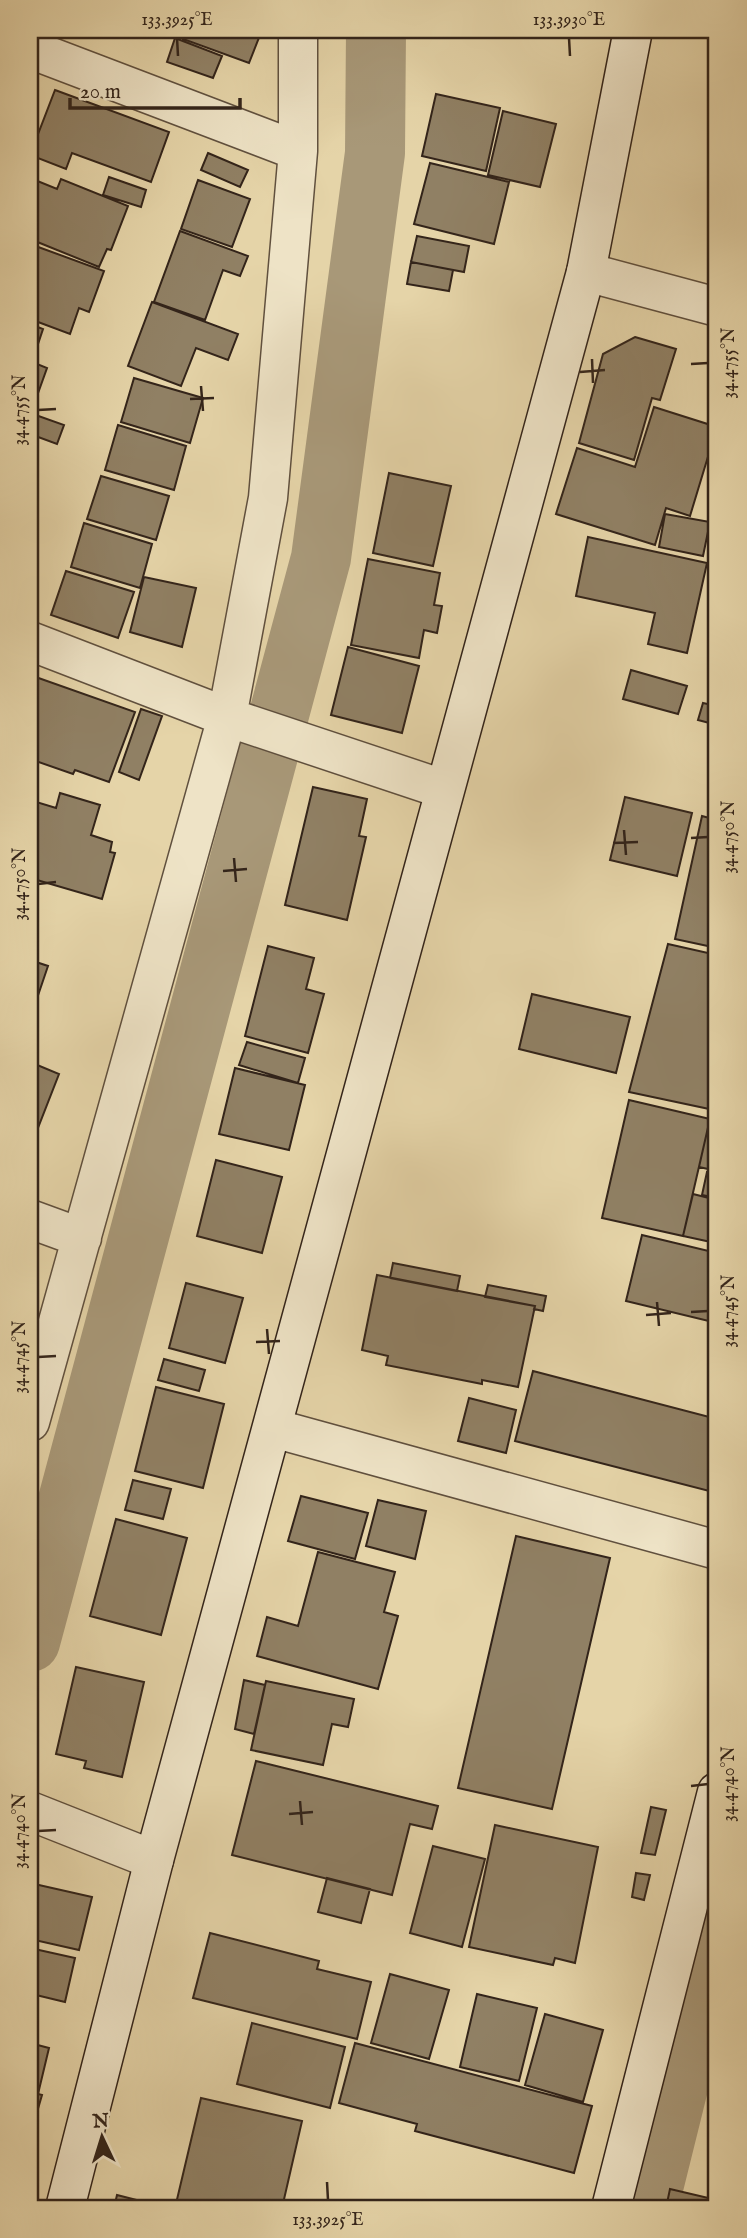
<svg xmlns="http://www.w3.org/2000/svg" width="747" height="2238" font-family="'IM FELL English',serif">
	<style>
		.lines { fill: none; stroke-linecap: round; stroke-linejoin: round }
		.canal { stroke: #a89878; stroke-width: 60 }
		.building { fill: #908064; stroke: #33241a; stroke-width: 2 }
		.street-casing { stroke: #60503e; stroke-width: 41 }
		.secondary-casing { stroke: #33241a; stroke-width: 41 }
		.street { stroke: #eee3c6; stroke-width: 38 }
		.secondary { stroke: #eee3c6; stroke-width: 38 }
		.ticks { fill: none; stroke: #33241a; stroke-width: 2.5 }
		.neatline { fill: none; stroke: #33241a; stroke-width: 2.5 }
		.ticks-label { font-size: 18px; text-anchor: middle; fill: #33241a }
	</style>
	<rect width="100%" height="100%" fill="#e5d4a8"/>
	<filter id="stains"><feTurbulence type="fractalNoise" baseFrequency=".00286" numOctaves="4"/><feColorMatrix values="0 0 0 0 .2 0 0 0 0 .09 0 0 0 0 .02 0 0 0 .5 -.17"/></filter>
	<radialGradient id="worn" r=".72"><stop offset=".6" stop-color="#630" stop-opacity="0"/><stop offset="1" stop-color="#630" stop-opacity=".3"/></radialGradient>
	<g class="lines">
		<path class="canal" d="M30 1642 321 558 375 153 376 30
			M648 2208 717 1930"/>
	</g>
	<path class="building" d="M186 30H262L249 63 183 39Z
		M175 38 222 56 213 78 167 62Z
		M55 90 169 132 151 182 72 153 66 169 30 155Z
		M436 94 500 108 486 171 422 156Z
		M503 111 556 124 540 187 488 175Z
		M208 153 248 170 240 187 201 170Z
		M430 163 509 182 494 244 414 224Z
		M109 177 146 190 141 207 103 195Z
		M30 178 57 189 61 179 128 206 111 250 107 249 99 267 30 239Z
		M198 180 250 199 232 247 181 229Z
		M180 231 248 256 240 276 223 270 205 320 154 302Z
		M417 236 469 246 464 272 411 262Z
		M30 244 104 271 89 312 79 308 70 334 30 319Z
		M411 262 453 270 449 291 407 284Z
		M152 302 238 334 228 360 196 348 181 386 128 366Z
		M30 324 43 329 32 362 47 368 32 410Z
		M635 337 676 349 660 400 652 398 634 460 579 443 603 354Z
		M134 378 203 398 190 443 121 422Z
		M654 407 717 427 690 516 666 508 655 545 556 514 577 448 635 467Z
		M30 413 64 425 57 444 30 434Z
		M118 425 186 446 174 490 105 470Z
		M389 473 451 486 433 566 373 553Z
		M101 476 169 496 156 540 87 519Z
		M717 503V532L710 531Z
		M665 514 710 522 703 556 659 547Z
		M84 523 152 544 140 588 71 567Z
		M588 537 707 563 687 653 648 644 655 613 576 596Z
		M368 559 440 573 434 605 442 606 437 633 424 630 419 658 351 645Z
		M66 571 134 592 118 638 51 615Z
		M144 577 196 588 182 647 130 632Z
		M717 593V632L709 630Z
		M348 647 419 666 402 733 331 715Z
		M631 670 687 686 678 714 623 699Z
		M30 675 135 712 109 782 75 770 73 774 30 759Z
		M703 703 717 706V725L698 720Z
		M141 709 162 716 139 780 119 772Z
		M313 787 367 799 359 836 366 837 347 920 285 905Z
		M60 793 100 805 91 835 112 842 110 852 115 853 102 899 30 878V800L56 808Z
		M625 797 692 813 677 876 610 860Z
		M702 816 717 820V948L675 939Z
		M668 944 717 955V1096L714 1110 629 1092Z
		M268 946 314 958 306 989 324 994 308 1053 245 1036Z
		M30 960 48 966 30 1019Z
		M532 994 630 1017 616 1073 519 1049Z
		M247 1042 305 1058 298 1083 239 1065Z
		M30 1062 59 1074 34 1138 30 1136Z
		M235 1068 305 1085 289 1150 219 1134Z
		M629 1100 710 1119 683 1236 602 1218Z
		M709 1123 717 1125V1171L699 1167Z
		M216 1160 282 1177 262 1253 197 1236Z
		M707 1172 717 1174V1198L702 1195Z
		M693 1194 717 1200 711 1242 683 1236Z
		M642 1235 717 1253V1323L626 1301Z
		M393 1263 460 1276 457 1291 390 1278Z
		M377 1275 535 1306 518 1387 482 1380V1384L386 1365 388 1356 362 1350Z
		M186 1283 243 1298 225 1363 169 1348Z
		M488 1285 546 1296 543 1311 534 1309 535 1306 485 1297Z
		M164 1359 205 1370 199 1391 158 1380Z
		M533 1371 717 1419V1493L515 1441Z
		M156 1387 224 1404 203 1488 135 1471Z
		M469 1398 516 1410 506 1453 458 1441Z
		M133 1480 171 1489 163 1519 125 1510Z
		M301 1496 368 1513 355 1559 288 1541Z
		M378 1500 426 1511 415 1559 366 1546Z
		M116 1519 187 1538 161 1635 90 1616Z
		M516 1536 610 1558 552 1809 458 1788Z
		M318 1552 395 1572 384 1612 398 1616 378 1689 257 1656 267 1617 298 1626Z
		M76 1667 144 1682 122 1777 84 1768 86 1761 56 1754Z
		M244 1680 265 1685 254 1734 235 1729Z
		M266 1681 354 1699 348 1727 332 1724 323 1765 251 1750Z
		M256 1761 438 1806 432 1829 410 1824 392 1895 232 1855Z
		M651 1807 666 1810 655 1855 641 1853Z
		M495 1825 598 1847 575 1963 555 1958 553 1965 469 1947Z
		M433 1846 485 1859 462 1947 410 1933Z
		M636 1873 650 1875 644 1900 632 1897Z
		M327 1878 370 1889 361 1923 318 1912Z
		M30 1883 92 1897 79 1950 30 1939Z
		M210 1933 319 1961 317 1969 371 1982 357 2039 193 1998Z
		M30 1948 75 1958 65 2002 36 1995 30 2026Z
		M390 1974 449 1990 429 2059 371 2043Z
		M477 1994 537 2008 519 2081 460 2067Z
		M545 2014 603 2030 583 2102 525 2085Z
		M252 2023 345 2047 330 2108 237 2084Z
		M30 2043 49 2048 38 2094 42 2095 31 2133Z
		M355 2043 592 2106 574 2173 415 2131 417 2124 339 2103Z
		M201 2098 302 2121 282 2208H175Z
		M670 2189 717 2200V2208H666Z
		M117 2195 168 2208H114Z"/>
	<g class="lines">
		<defs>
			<path id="street" d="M30 49 298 151
				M586 272 717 307
				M30 641 227 717 443 789
				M30 1219 82 1238
				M30 1422 227 717 268 498 298 151V30
				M273 1428 717 1550
				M30 1811 154 1860"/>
			<path id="secondary" d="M65 2208 154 1860 586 272 633 30
				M611 2208 717 1792"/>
		</defs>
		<use href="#street" class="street-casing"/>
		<use href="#secondary" class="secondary-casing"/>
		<use href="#street" class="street"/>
		<use href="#secondary" class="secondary"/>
	</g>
	<path class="ticks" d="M177 38 178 56M569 38 570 56M592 359 593 383M691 364 708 363M580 372 605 370M201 386 203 411M190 399 214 398M38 410 56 409M624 830 626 855M691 838 708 837M613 843 638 842M234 858 236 882M223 871 247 869M38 884 56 882M657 1302 659 1326M691 1312 708 1311M646 1315 671 1313M267 1329 269 1354M256 1342 280 1341M38 1357 56 1356M691 1786 708 1784M300 1801 302 1825M289 1814 313 1812M38 1831 56 1830M327 2182 328 2200"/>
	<rect width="747" height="2238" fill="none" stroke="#e5d4a8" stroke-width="77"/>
	<g transform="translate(102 2137) rotate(356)" stroke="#eee3c6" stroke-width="5" paint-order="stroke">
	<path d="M0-5L12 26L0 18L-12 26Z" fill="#33241a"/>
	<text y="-10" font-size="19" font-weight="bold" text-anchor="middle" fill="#33241a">N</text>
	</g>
	<path d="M70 98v10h170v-10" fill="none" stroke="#33241a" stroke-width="3.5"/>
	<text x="80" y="98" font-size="21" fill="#33241a" stroke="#eee3c6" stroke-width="5" paint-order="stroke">20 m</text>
	<rect x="38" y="38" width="670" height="2162" class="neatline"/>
	<g class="ticks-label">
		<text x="177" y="25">133.3925°E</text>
		<text x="569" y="25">133.3930°E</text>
		<text transform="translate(728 363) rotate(-90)" y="6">34.4755°N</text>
		<text transform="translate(19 410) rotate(-90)" y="6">34.4755°N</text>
		<text transform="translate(728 837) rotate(-90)" y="6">34.4750°N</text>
		<text transform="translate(19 884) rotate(-90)" y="6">34.4750°N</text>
		<text transform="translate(728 1311) rotate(-90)" y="6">34.4745°N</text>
		<text transform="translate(19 1357) rotate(-90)" y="6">34.4745°N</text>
		<text transform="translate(728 1784) rotate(-90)" y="6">34.4740°N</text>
		<text transform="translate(19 1831) rotate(-90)" y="6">34.4740°N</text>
		<text x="328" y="2225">133.3925°E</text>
	</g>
	<rect width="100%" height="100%" filter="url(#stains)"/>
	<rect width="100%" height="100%" fill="url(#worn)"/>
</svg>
